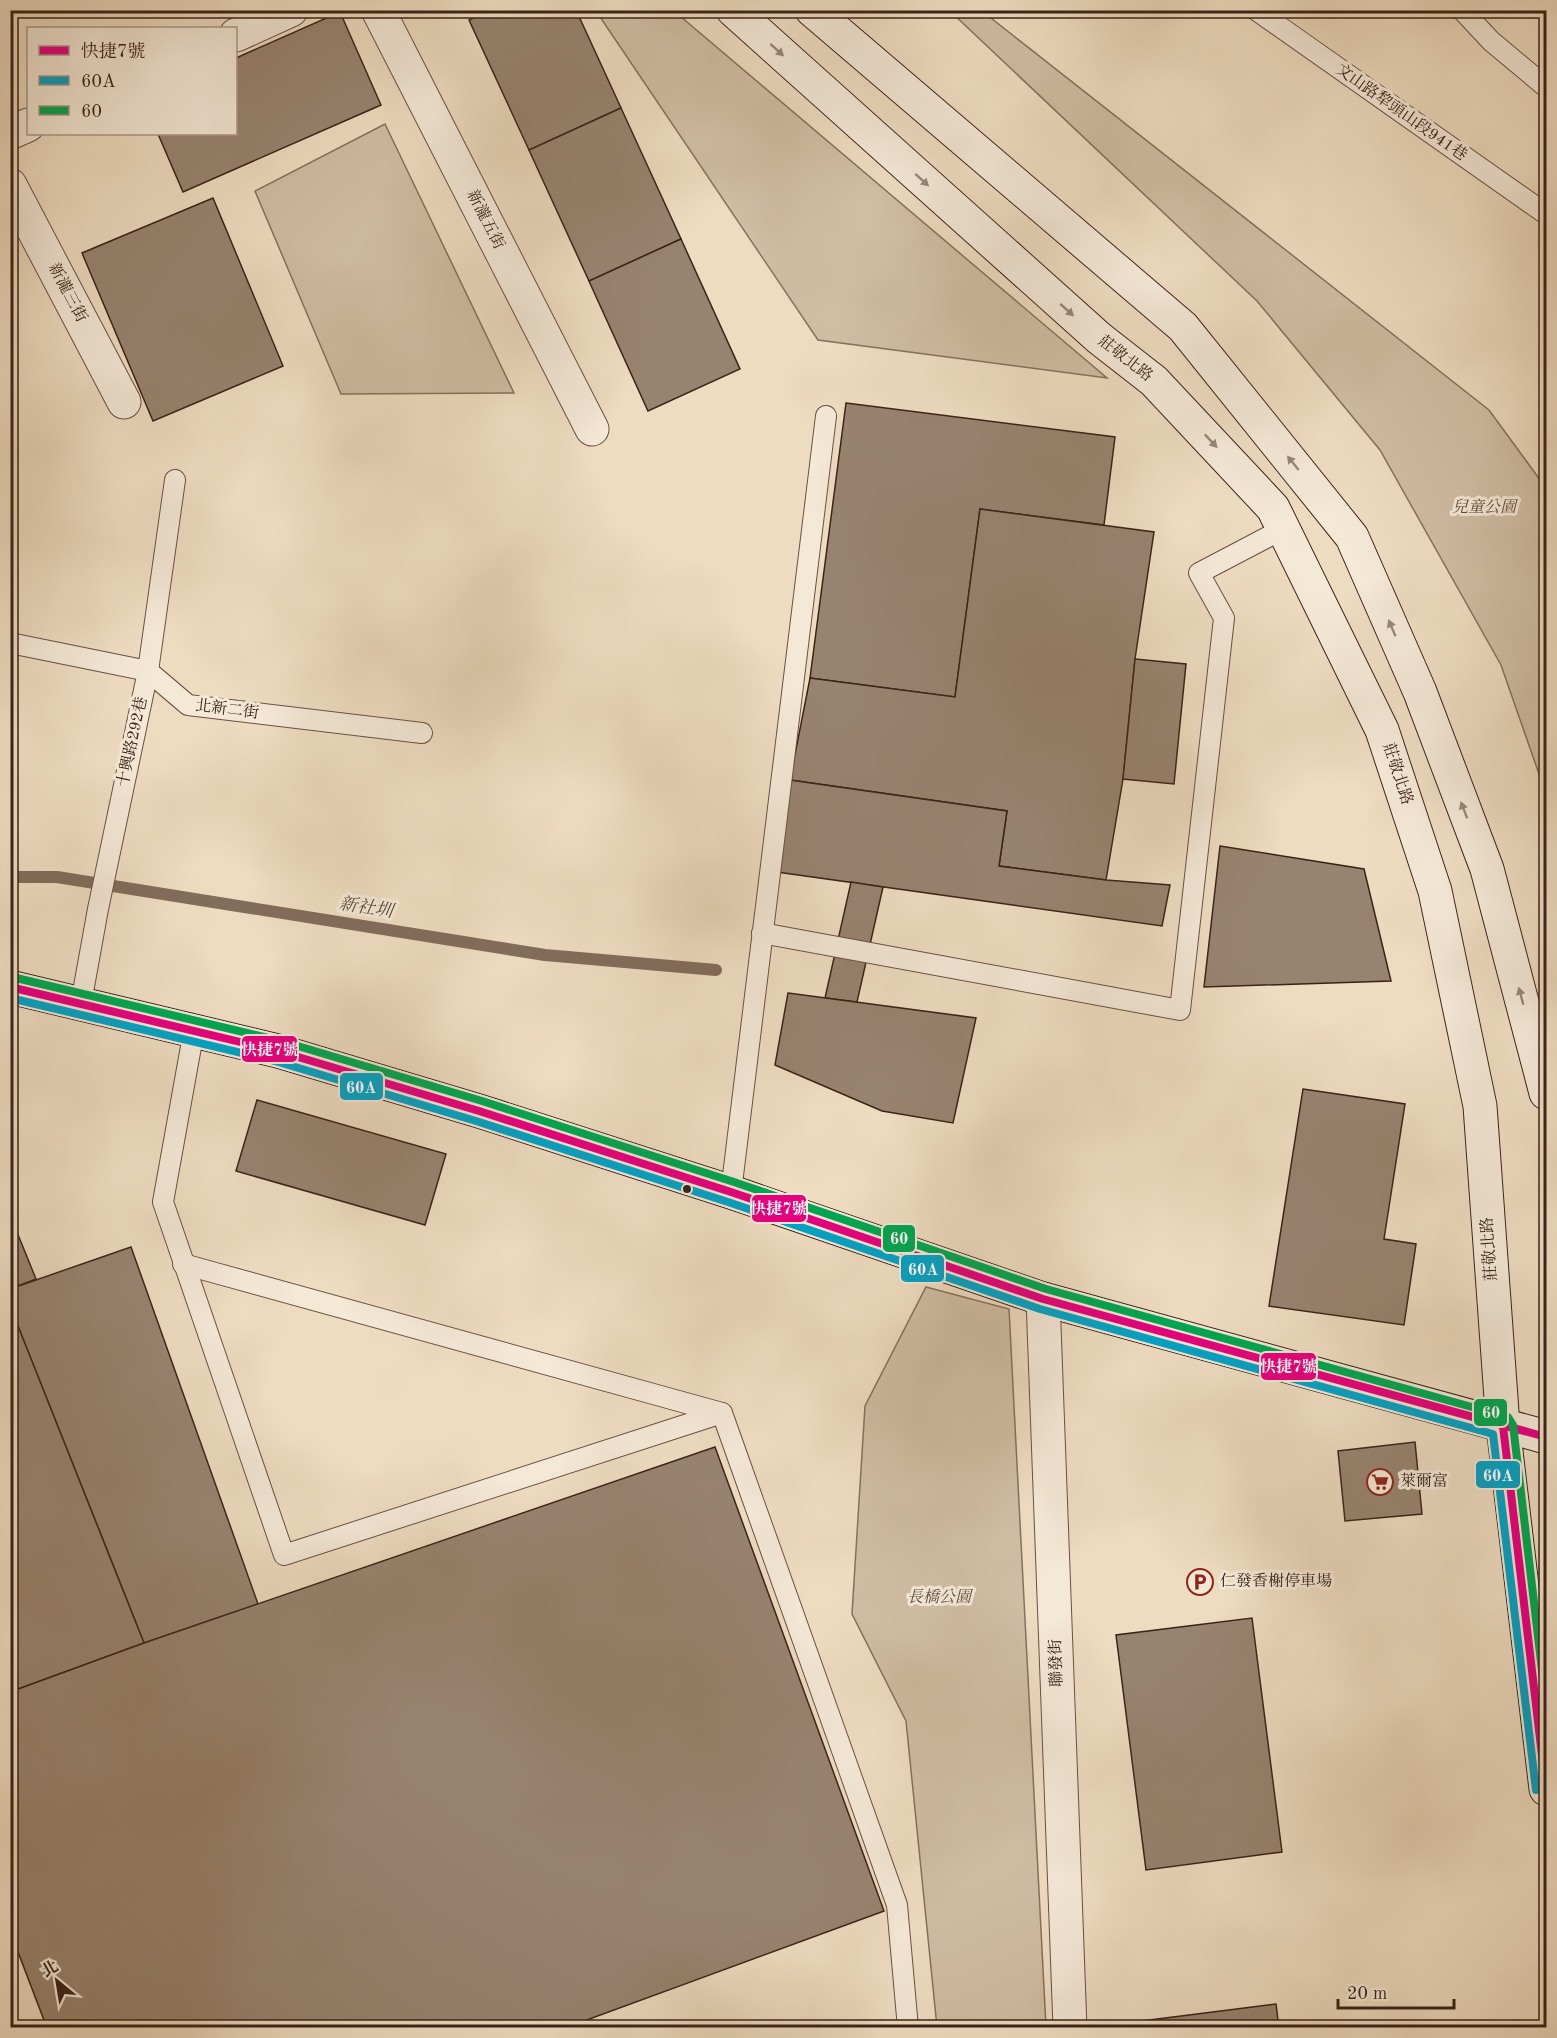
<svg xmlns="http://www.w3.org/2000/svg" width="1557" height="2038" font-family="'Old Standard TT','Noto Serif TC',serif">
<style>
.green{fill:#d0bda4;stroke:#86705e;stroke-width:1.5}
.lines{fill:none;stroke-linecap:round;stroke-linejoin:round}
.stream{stroke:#826c5b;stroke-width:12}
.building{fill:#988370;stroke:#3b2318;stroke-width:1.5}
.lane-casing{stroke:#685142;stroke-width:22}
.street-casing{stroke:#685142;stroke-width:35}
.secondary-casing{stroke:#3b2318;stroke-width:35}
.lane{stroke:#f4e8d7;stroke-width:20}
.street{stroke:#f4e8d7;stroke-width:33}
.secondary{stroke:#f4e8d7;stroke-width:33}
.bus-1-casing{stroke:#f4e8d7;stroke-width:12}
.bus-2-casing{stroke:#f4e8d7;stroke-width:12}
.bus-3-casing{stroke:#f4e8d7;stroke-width:12}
.bus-1{stroke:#e5007d;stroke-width:8}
.bus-2{stroke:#03a2c5;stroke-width:8}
.bus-3{stroke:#00a651;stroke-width:8}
.oneway{fill:#988678}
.bus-dot{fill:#3b2318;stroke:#f4e8d7;stroke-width:2}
.labels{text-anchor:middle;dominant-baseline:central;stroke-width:6;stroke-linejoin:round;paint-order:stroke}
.street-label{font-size:16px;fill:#3b2318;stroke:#f4e8d7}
.park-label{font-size:16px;font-style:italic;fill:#604a3b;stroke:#f4e8d7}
.poi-label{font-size:16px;fill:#3b2318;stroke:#f4e8d7;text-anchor:start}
.water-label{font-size:18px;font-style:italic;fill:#5e483a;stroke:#f4e8d7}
.line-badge{stroke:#f4e8d7;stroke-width:2}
.badge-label{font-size:16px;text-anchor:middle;font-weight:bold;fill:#fff}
</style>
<rect width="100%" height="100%" fill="#eedcc1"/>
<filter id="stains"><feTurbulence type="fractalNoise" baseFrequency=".00333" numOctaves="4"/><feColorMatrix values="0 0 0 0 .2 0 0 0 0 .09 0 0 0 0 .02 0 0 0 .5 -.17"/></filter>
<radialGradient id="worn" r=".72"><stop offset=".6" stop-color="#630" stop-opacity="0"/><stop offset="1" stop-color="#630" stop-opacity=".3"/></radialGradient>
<g class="green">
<polygon points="596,11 674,11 1107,378 818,340"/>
<polygon points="950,11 982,11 1489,410 1546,488 1546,794 1501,665 1380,450 1257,301"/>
<polygon points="385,124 514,393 341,394 255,191"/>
<polygon points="926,1287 1009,1309 1046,2027 937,2027 906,1721 852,1614 865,1406"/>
</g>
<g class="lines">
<polyline class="stream" points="10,877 57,877 545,955 716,970"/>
</g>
<g class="building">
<polygon points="10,10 30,10 10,20"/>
<polygon points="489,10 576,10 621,108 529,150 469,20"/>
<polygon points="340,12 381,105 183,192 158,134 236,134 236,58"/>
<polygon points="621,108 681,239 589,281 529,150"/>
<polygon points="213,198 283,366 153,421 82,253"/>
<polygon points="681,239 740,369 648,411 589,281"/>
<polygon points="846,403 1115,437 1104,525 980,509 955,697 810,678"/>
<polygon points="980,509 1154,532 1135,659 1123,779 1106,880 999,866 1007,811 790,780 810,678 955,697"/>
<polygon points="1135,659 1186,664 1174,784 1123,779"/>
<polygon points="790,780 1007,811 999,866 1106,880 1170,885 1162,926 777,872"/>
<polygon points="1220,846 1364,869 1391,981 1204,987"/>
<polygon points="851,882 883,887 857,1002 825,998"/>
<polygon points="788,993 976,1018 953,1123 882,1111 775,1065"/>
<polygon points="1303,1089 1405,1104 1384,1239 1416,1244 1404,1325 1269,1306"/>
<polygon points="257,1100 446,1154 425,1225 236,1171"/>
<polygon points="10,1215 36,1279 10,1289"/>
<polygon points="131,1247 258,1604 144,1643 10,1306 10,1289"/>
<polygon points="10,1306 144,1643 10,1692"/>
<polygon points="1415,1442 1422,1514 1345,1521 1338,1451"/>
<polygon points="715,1447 884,1911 565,2028 47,2028 10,1931 10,1692 144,1643"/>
<polygon points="1252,1618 1282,1852 1146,1870 1116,1635"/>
<polygon points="1276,2004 1279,2028 1143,2028 1142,2021"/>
</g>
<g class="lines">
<defs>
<g id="lane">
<polyline points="1256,10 1546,214"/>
<polyline points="1462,10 1491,41 1546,87"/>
<polyline points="10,643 148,671 188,705 422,733"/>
<polyline points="762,933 1180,1010 1224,618 1199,573 1283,529"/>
<polyline points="81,1003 98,909 148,671 175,480"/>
<polyline points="194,1030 163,1202 284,1555 722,1413 897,1905 908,2028"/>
<polyline points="731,1192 826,416"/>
<polyline points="183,1264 722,1413"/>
</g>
<g id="street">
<polyline points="378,10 592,429"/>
<polyline points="236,35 291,10"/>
<polyline points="10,133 28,125"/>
<polyline points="10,185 124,402"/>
<polyline points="1043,1299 1070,2028"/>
</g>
<g id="secondary">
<polyline points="733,10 1099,338 1154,381 1273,508 1382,730 1435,891 1480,1106 1503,1426 1546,1789"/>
<polyline points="812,10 1183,327 1352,537 1420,692 1487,869 1546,1093"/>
<polyline points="10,987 278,1051 479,1111 731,1192 1043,1299 1546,1437"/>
</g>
</defs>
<use href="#lane" class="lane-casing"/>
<use href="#street" class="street-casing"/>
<use href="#secondary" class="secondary-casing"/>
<use href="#lane" class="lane"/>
<use href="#street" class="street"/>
<use href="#secondary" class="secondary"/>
<defs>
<g id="bus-1">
<polyline points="10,987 278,1051 479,1111 731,1192 1043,1299 1546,1437"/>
<polyline points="1503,1426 1546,1789"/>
</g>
<polyline id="bus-2" points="10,998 275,1061 476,1121 728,1202 1040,1309 1493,1434 1536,1790"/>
<polyline id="bus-3" points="12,977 281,1041 482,1101 734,1182 1046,1289 1508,1417 1513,1425 1546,1704"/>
</defs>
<use href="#bus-1" class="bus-1-casing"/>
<use href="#bus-2" class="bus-2-casing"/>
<use href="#bus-3" class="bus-3-casing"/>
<use href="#bus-1" class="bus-1"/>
<use href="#bus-2" class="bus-2"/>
<use href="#bus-3" class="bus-3"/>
</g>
<defs><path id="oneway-solid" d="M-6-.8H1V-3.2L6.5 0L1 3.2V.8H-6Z" transform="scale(1.5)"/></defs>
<g class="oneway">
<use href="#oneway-solid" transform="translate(777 50) rotate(42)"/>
<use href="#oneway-solid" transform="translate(922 180) rotate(42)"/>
<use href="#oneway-solid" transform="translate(1067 310) rotate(42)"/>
<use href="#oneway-solid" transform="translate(1211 441) rotate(47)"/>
<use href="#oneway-solid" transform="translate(1293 463) rotate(-129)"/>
<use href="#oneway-solid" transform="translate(1392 628) rotate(-113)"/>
<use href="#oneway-solid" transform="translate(1464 810) rotate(-111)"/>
<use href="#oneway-solid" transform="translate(1521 996) rotate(-105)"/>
</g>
<defs>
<symbol id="supermarket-ring" viewBox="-11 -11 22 22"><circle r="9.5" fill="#f4e8d7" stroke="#8f2418" stroke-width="1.5"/><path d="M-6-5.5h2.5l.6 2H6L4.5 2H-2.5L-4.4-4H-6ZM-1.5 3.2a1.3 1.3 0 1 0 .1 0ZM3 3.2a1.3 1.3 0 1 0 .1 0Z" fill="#8f2418"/></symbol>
<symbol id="parking-ring" viewBox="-11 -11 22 22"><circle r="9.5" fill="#f4e8d7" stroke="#8f2418" stroke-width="1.5"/><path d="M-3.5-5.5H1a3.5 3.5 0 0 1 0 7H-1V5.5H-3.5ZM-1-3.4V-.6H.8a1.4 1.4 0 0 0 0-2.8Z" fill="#8f2418"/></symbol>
</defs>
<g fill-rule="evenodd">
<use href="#supermarket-ring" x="1365" y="1467" width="30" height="30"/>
<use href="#parking-ring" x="1185" y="1567" width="30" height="30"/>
</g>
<circle class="bus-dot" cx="687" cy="1189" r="5"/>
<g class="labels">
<g class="street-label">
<text transform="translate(1401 113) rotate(35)">文山路犂頭山段941巷</text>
<text transform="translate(485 220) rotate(63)">新瀧五街</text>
<text transform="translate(67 293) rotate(62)">新瀧三街</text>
<text transform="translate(1125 359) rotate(38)">莊敬北路</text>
<text transform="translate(227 710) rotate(7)">北新二街</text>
<text transform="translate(133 742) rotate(-78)">十興路292巷</text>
<text transform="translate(1397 774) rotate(72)">莊敬北路</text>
<text transform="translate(1490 1249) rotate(-94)">莊敬北路</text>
<text transform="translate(1057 1663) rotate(-92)">聯發街</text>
</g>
<g class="park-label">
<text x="1484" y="508">兒童公園</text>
<text x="939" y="1598">長橋公園</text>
</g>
<g class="poi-label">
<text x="1400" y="1482">萊爾富</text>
<text x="1220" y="1582">仁發香榭停車場</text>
</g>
<g class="water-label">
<text transform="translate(366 908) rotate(9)">新社圳</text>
</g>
</g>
<g class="line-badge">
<rect x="241" y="1035" width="57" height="28" rx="6" fill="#e5007d"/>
<rect x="339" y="1072" width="45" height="29" rx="6" fill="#03a2c5"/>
<rect x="751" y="1194" width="56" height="29" rx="6" fill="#e5007d"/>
<rect x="882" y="1224" width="34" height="29" rx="6" fill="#00a651"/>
<rect x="900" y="1254" width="45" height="29" rx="6" fill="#03a2c5"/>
<rect x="1260" y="1352" width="57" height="29" rx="6" fill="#e5007d"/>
<rect x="1473" y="1398" width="35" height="29" rx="6" fill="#00a651"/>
<rect x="1475" y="1460" width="46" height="29" rx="6" fill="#03a2c5"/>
</g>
<g class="badge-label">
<text x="270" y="1055">快捷7號</text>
<text x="361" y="1093">60A</text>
<text x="779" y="1214">快捷7號</text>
<text x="899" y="1244">60</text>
<text x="923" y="1275">60A</text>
<text x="1289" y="1372">快捷7號</text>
<text x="1491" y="1418">60</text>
<text x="1498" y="1481">60A</text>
</g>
<rect width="1557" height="2038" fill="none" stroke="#eedcc1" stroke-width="36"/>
<rect x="12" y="12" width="1533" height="2014" fill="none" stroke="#3b2318" stroke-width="3"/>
<rect x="18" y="18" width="1521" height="2002" fill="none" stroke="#3b2318" stroke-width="1.5"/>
<rect x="27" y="27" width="210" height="108" fill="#f4e8d7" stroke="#aa998b" stroke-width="1.5"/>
<rect x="39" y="46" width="30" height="9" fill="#e5007d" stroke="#aa998b" stroke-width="1.5"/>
<text x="81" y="57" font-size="18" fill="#3b2318">快捷7號</text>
<rect x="39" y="76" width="30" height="9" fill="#03a2c5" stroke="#aa998b" stroke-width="1.5"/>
<text x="81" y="87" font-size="18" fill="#3b2318">60A</text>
<rect x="39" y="106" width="30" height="9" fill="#00a651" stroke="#aa998b" stroke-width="1.5"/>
<text x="81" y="117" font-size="18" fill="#3b2318">60</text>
<g transform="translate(57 1981) rotate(330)" stroke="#f4e8d7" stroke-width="4.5" paint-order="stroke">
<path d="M0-4.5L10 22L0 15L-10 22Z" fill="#3b2318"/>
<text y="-9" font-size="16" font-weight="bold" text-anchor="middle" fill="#3b2318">北</text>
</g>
<path d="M1338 1999v9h116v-9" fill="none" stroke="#3b2318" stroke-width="3"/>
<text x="1347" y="1999" font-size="18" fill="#3b2318" stroke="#f4e8d7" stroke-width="4.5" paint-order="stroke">20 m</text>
<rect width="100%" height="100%" filter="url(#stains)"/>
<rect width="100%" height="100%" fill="url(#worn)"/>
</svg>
